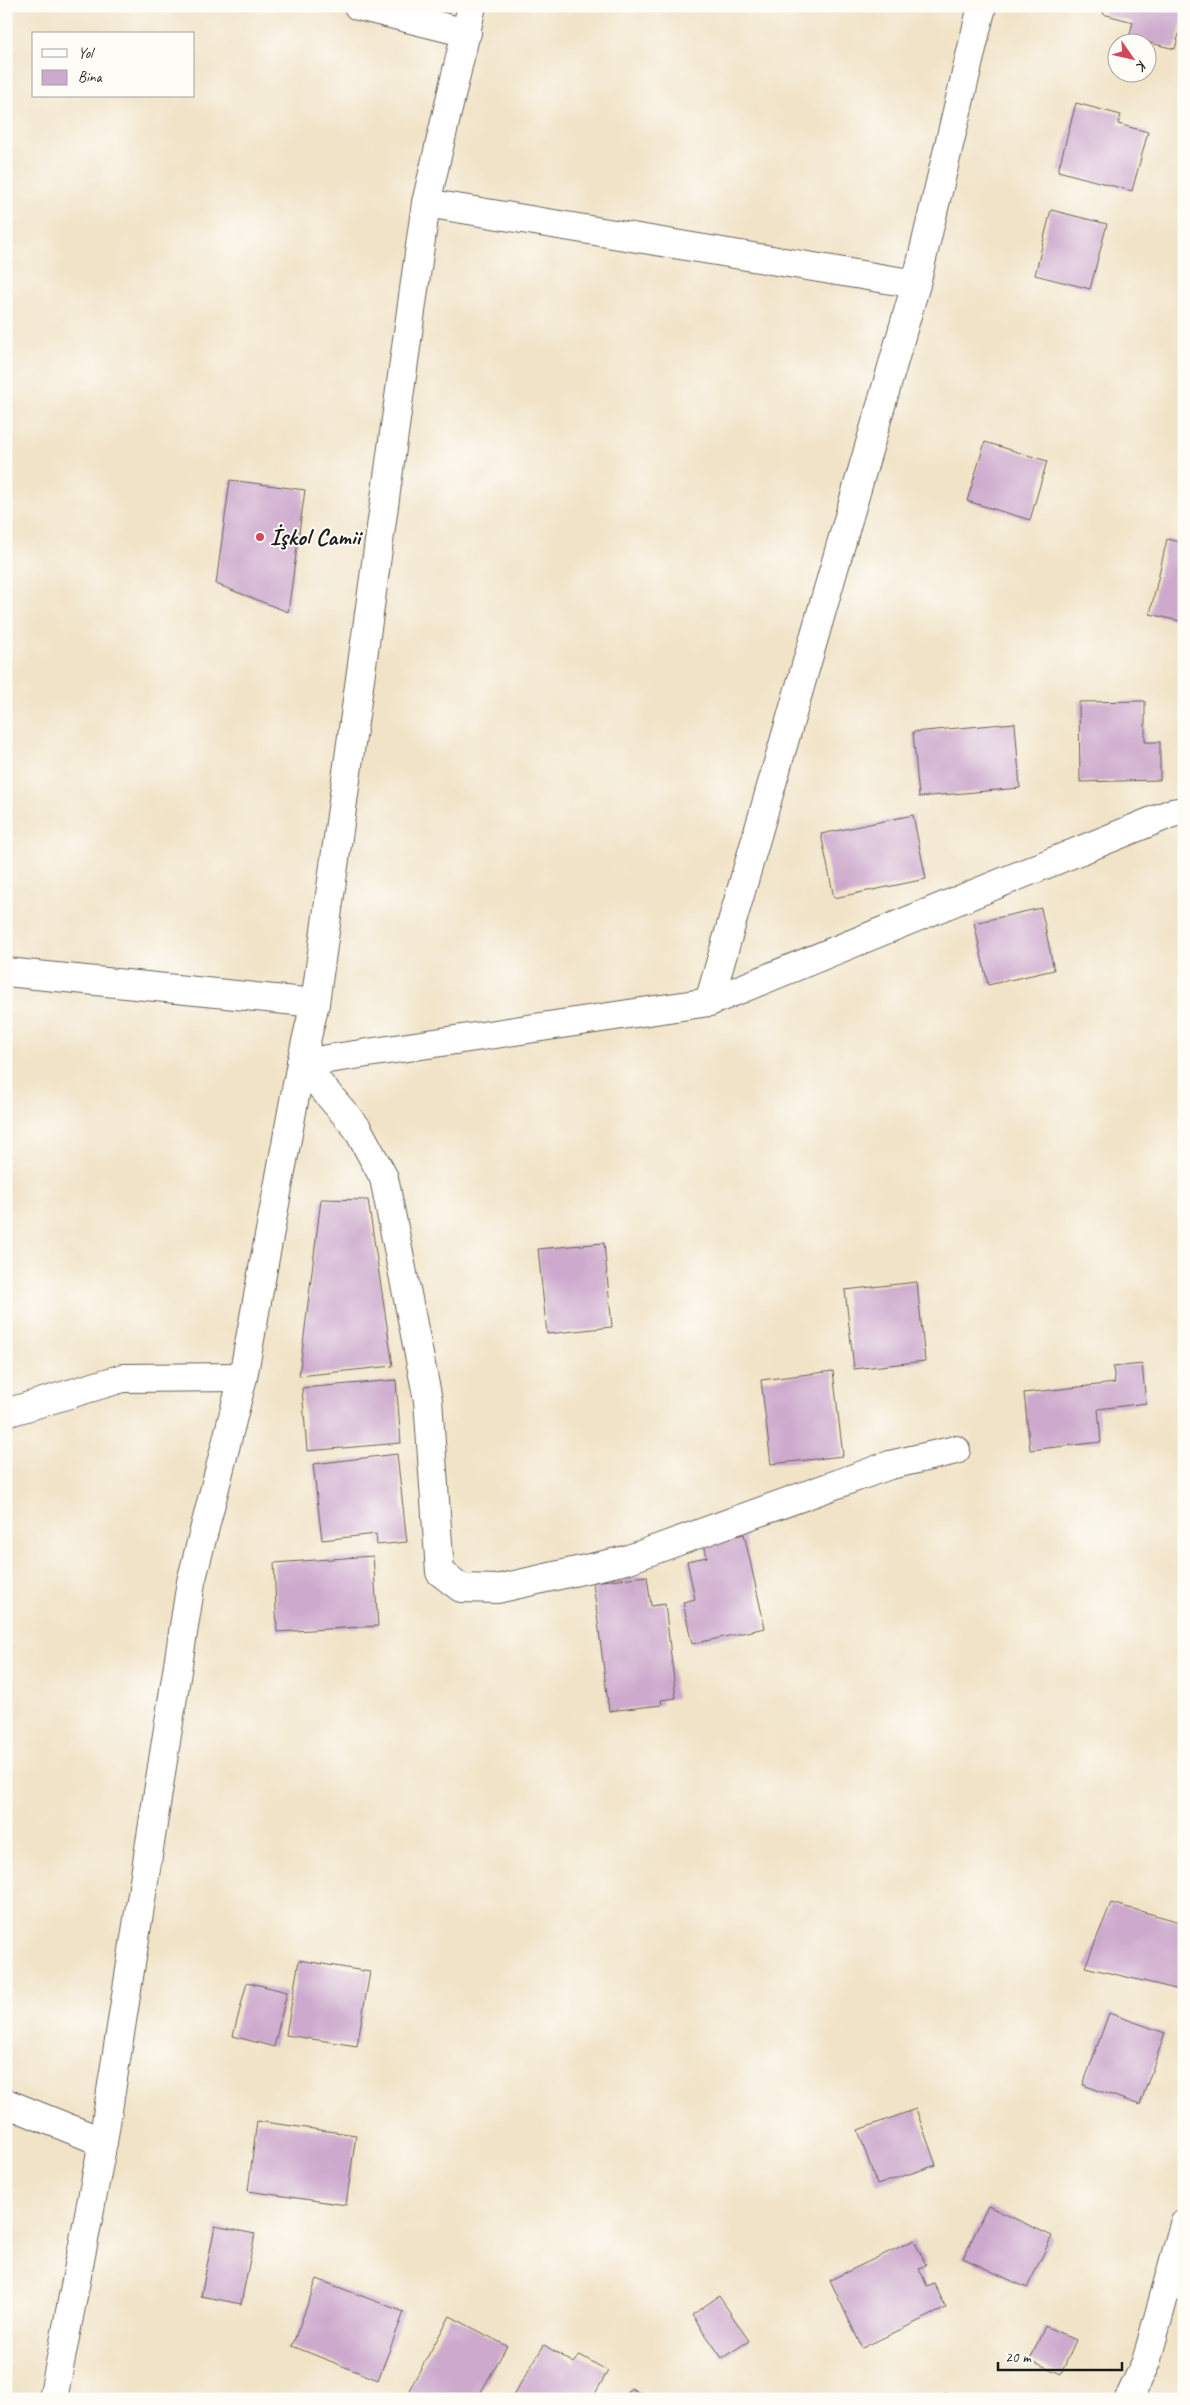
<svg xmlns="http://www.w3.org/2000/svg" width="1190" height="2405" font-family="Caveat,sans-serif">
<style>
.building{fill:#cdaacd}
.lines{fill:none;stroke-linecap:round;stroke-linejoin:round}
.minor-casing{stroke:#676258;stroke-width:30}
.minor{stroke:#fff;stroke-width:28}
.poi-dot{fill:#d1495b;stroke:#fdfcf7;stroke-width:2}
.labels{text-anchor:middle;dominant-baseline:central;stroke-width:4;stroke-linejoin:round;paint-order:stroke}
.poi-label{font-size:24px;font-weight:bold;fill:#1c1c1c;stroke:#fdfcf7;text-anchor:start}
</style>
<rect width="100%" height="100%" fill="#fdfcf7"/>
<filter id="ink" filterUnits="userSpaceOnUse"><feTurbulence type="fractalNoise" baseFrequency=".02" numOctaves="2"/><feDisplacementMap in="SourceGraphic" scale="10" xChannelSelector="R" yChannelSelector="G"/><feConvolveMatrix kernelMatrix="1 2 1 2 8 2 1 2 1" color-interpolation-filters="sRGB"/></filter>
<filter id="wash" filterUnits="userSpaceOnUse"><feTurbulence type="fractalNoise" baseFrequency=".0096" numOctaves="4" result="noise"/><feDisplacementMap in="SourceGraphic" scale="20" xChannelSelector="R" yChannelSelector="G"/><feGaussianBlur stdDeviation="1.12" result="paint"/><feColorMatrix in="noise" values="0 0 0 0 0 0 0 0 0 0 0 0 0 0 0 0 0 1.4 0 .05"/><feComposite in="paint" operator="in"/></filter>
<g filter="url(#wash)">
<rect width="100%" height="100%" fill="#f1e3c7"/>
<g id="blocks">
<g class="building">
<polygon points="1105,6 1184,6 1184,15 1175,49 1129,38 1133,22 1103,14"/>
<polygon points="1076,103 1121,115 1118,124 1148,132 1132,191 1058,171"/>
<polygon points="1051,210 1107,224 1090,289 1035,275"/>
<polygon points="985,442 1047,461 1030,520 967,501"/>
<polygon points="230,480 305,490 288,612 216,584"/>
<polygon points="1167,539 1184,543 1184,622 1150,614"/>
<polygon points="1145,701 1145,742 1160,742 1160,780 1080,782 1079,702"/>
<polygon points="1015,723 1020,788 919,797 913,732"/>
<polygon points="913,815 926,879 834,898 821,834"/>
<polygon points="1041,908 1054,970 988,985 974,923"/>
<polygon points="321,1199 368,1200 393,1366 299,1376"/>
<polygon points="604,1243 612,1327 547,1334 538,1249"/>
<polygon points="917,1282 925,1361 854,1369 845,1290"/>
<polygon points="1142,1364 1146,1403 1098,1409 1101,1442 1030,1450 1024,1393 1115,1383 1113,1367"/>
<polygon points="833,1371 843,1456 771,1464 761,1380"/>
<polygon points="396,1380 401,1443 307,1451 302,1388"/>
<polygon points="397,1454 407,1542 377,1545 376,1534 322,1540 313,1464"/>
<polygon points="744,1534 765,1628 692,1644 683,1602 695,1599 687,1561 707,1557 704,1543"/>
<polygon points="373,1556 378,1626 277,1632 274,1563"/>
<polygon points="647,1576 651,1606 665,1604 676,1698 661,1700 662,1705 609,1711 593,1582"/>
<polygon points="1111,1903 1184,1923 1184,1991 1085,1967"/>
<polygon points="299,1960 370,1972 357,2046 286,2035"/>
<polygon points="247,1982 287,1992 274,2047 233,2036"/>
<polygon points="1109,2013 1165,2033 1140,2105 1083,2085"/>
<polygon points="916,2109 936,2165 877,2185 858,2130"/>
<polygon points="257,2121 356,2135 346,2205 248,2191"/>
<polygon points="988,2206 1052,2236 1027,2288 963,2258"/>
<polygon points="215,2226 255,2234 241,2304 201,2296"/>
<polygon points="914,2240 926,2265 919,2268 927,2286 934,2283 946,2308 862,2348 830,2280"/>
<polygon points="317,2279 404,2312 378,2380 292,2346"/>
<polygon points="719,2296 749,2341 722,2358 692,2315"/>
<polygon points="450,2316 507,2346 477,2399 425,2399 409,2390"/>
<polygon points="1045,2326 1076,2340 1061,2374 1030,2360"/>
<polygon points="544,2345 574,2363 580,2355 608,2371 592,2399 511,2399"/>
<polygon points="631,2388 650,2399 625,2399"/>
<polygon points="945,2393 960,2399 943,2399"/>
</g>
</g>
</g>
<g filter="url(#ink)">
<use href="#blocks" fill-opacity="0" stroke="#676258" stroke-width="1"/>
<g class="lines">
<defs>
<g id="minor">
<polyline points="358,6 467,33"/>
<polyline points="426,203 916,284"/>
<polyline points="6,972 315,1003"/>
<polyline points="709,1002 916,284 982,6"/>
<polyline points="301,1063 357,1128 384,1178 428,1400 440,1572 461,1588 497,1589 626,1560 890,1465 956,1450"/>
<polyline points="301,1063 709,1002 1172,813 1184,811"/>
<polyline points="6,1413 123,1378 243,1377"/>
<polyline points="6,2103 103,2142"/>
<polyline points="53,2399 103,2142 191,1582 243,1377 301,1063 315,1003 426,203 472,6"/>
<polyline points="1129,2399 1146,2362 1184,2224"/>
</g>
</defs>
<use href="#minor" class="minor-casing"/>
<use href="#minor" class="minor"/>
</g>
</g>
<circle class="poi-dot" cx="260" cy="537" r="5"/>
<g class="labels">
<g class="poi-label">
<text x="270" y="537">İşkol Camii</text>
</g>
</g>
<rect width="1190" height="2405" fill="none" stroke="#fdfcf7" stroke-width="25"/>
<rect x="32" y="32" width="162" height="65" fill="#fdfcf7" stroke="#a3a29f"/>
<rect x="42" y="49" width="25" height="8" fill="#ffffff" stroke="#a3a29f"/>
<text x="78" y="58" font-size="15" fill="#1c1c1c">Yol</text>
<rect x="42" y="70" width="25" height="15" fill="#cdaacd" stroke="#a3a29f"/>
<text x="78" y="82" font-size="15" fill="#1c1c1c">Bina</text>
<g transform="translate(1132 58) rotate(124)"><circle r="24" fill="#fdfcf7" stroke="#a3a29f"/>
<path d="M0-4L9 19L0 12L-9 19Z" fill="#d1495b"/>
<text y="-8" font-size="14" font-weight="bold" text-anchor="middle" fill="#1c1c1c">K</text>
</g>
<path d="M998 2362v8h124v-8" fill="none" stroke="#1c1c1c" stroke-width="2.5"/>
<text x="1005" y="2362" font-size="15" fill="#1c1c1c" stroke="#fdfcf7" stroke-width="4" paint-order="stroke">20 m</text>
</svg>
